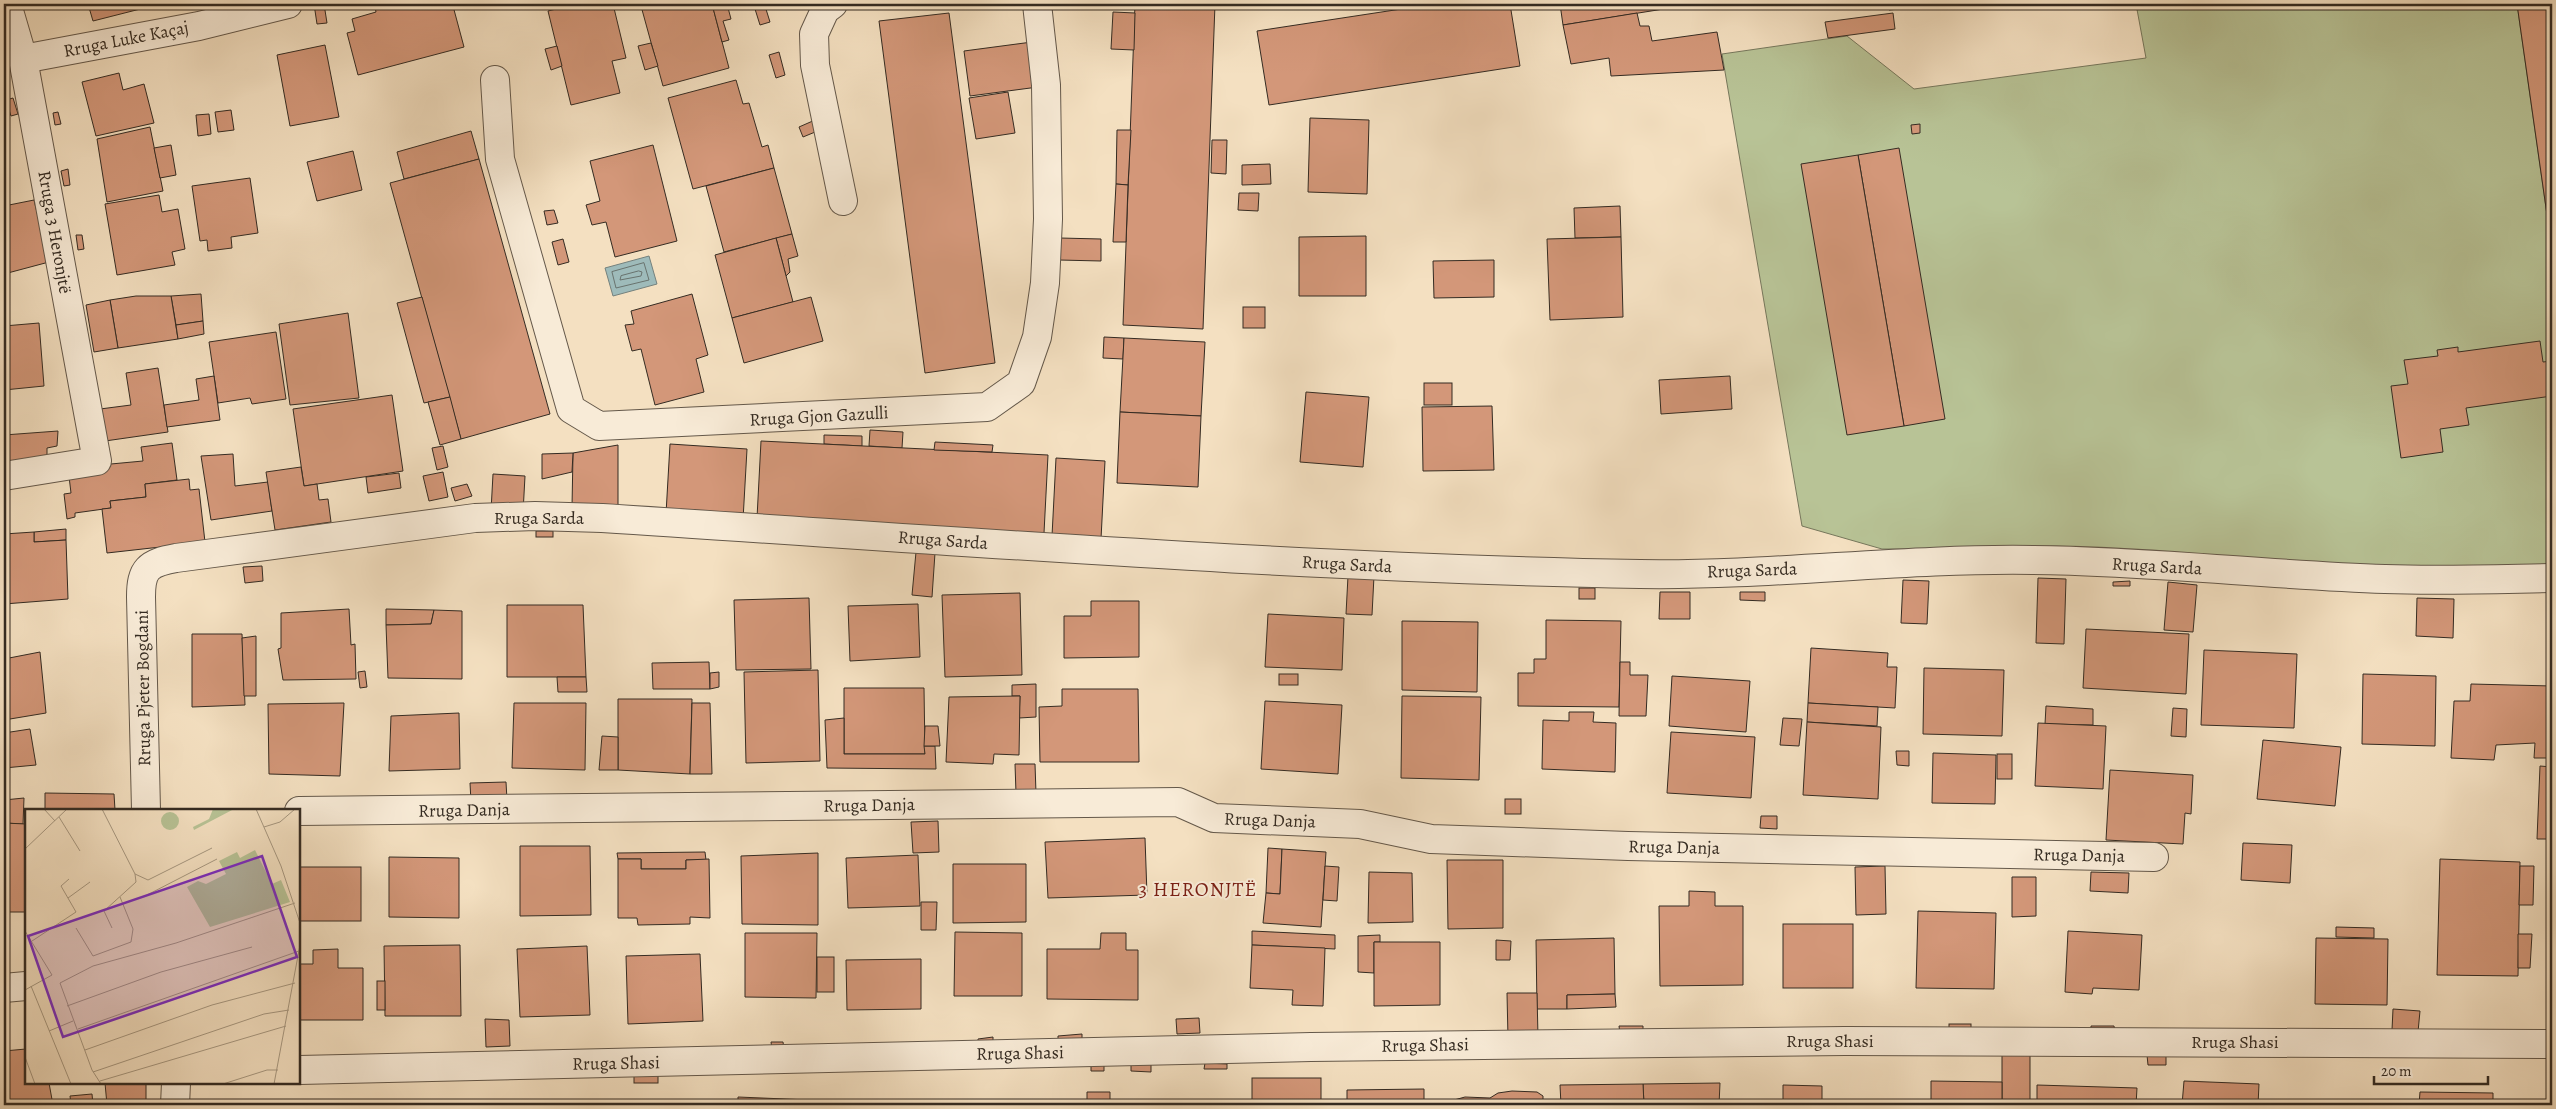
<svg xmlns="http://www.w3.org/2000/svg" width="2556" height="1109" font-family="Alegreya,serif">
<style>
.green{fill:#b8c396;stroke:#76775c}
.water{fill:#9ebbba;stroke:#74817d}
.lines{fill:none;stroke-linecap:round;stroke-linejoin:round}
.shore{stroke:#69736e;stroke-width:1}
.building{fill:#d39779;stroke:#342b22}
.street-casing{stroke:#64584a;stroke-width:30}
.street{stroke:#f8ebd7;stroke-width:28}
.labels{text-anchor:middle;dominant-baseline:central;stroke-width:4;stroke-linejoin:round;paint-order:stroke}
.street-label{font-size:18px;fill:#342b22;stroke:#f8ebd7}
.quarter-label{font-size:20px;letter-spacing:1px;fill:#7a1f14;stroke:#f8ebd7}
.inset-road{fill:none;stroke:#a79881;stroke-width:1}
.view{fill:#7b2cbf;fill-opacity:0.15;stroke:#7b2cbf;stroke-width:2.5}
.inset-edge{fill:none;stroke:#342b22;stroke-width:2.5}
</style>
<rect width="100%" height="100%" fill="#f4e0c1"/>
<filter id="stains"><feTurbulence type="fractalNoise" baseFrequency=".004" numOctaves="4"/><feColorMatrix values="0 0 0 0 .2 0 0 0 0 .09 0 0 0 0 .02 0 0 0 .5 -.17"/></filter>
<radialGradient id="worn" r=".72"><stop offset=".6" stop-color="#630" stop-opacity="0"/><stop offset="1" stop-color="#630" stop-opacity=".3"/></radialGradient>
<polygon class="green" points="2136,4 2517,4 2552,250 2552,569 2383,566 2015,549 1882,549 1802,526 1722,54 1847,36 1914,89 2146,58"/>
<polygon class="water" points="649,256 657,284 613,296 605,268"/>
<g class="lines">
<g class="shore">
<polygon points="644,263 649,280 616,288 612,272"/>
<polygon points="639,271 642,272 641,276 620,280 621,276"/>
</g>
</g>
<g class="building">
<polygon points="88,4 151,4 152,6 93,21"/>
<polygon points="314,4 324,4 327,23 317,24"/>
<polygon points="389,4 443,4 445,8 453,6 464,47 358,75 347,33 355,31 352,19 376,12 375,7"/>
<polygon points="577,4 613,4 626,58 612,61 620,93 571,105 548,11"/>
<polygon points="649,4 712,4 729,68 663,86 641,6"/>
<polygon points="712,4 727,4 731,19 723,21 729,40 722,42"/>
<polygon points="1135,4 1215,4 1203,329 1123,325"/>
<polygon points="1434,4 1510,4 1520,66 1269,105 1257,31"/>
<polygon points="1560,4 1695,4 1563,25"/>
<polygon points="1888,4 1909,4 1909,8 1889,10"/>
<polygon points="2517,4 2552,4 2552,250"/>
<polygon points="765,6 770,22 760,25 755,9"/>
<polygon points="1113,12 1135,13 1134,50 1111,49"/>
<polygon points="949,13 995,363 925,373 879,21"/>
<polygon points="1637,13 1640,26 1649,26 1652,41 1717,32 1724,70 1611,76 1609,58 1571,64 1563,25"/>
<polygon points="1893,13 1895,29 1828,38 1825,22"/>
<polygon points="1032,42 1038,87 970,96 964,51"/>
<polygon points="651,43 658,66 645,70 638,46"/>
<polygon points="325,45 339,117 290,126 277,55"/>
<polygon points="557,46 562,66 551,70 545,49"/>
<polygon points="779,52 785,75 776,78 769,55"/>
<polygon points="119,73 123,90 144,84 154,123 96,136 82,82"/>
<polygon points="736,80 743,104 749,103 762,147 768,145 774,168 693,189 668,98"/>
<polygon points="1008,92 1015,133 976,139 969,98"/>
<polygon points="13,98 18,114 11,116 6,100"/>
<polygon points="231,110 234,130 218,132 215,112"/>
<polygon points="58,112 61,124 55,125 53,113"/>
<polygon points="209,114 211,134 198,136 196,115"/>
<polygon points="1310,118 1369,120 1367,194 1308,192"/>
<polygon points="815,120 820,130 803,137 799,127"/>
<polygon points="1920,124 1920,133 1912,134 1911,125"/>
<polygon points="150,127 163,191 107,202 97,139"/>
<polygon points="1117,130 1131,130 1128,185 1116,184"/>
<polygon points="471,131 479,159 404,179 397,152"/>
<polygon points="1212,140 1227,140 1226,174 1211,173"/>
<polygon points="171,145 176,175 160,178 154,148"/>
<polygon points="653,145 677,241 615,257 606,222 592,225 586,205 600,201 590,161"/>
<polygon points="1899,148 1945,419 1904,426 1858,155"/>
<polygon points="353,151 362,190 317,201 307,162"/>
<polygon points="1858,155 1904,426 1847,435 1801,164"/>
<polygon points="479,159 550,414 461,439 390,183"/>
<polygon points="1270,164 1271,184 1242,185 1242,165"/>
<polygon points="774,168 792,234 724,252 706,186"/>
<polygon points="68,169 70,185 64,186 61,171"/>
<polygon points="250,178 258,233 231,237 232,248 208,251 207,240 200,241 192,186"/>
<polygon points="1116,184 1128,185 1126,242 1113,242"/>
<polygon points="1239,193 1259,193 1258,211 1238,210"/>
<polygon points="159,195 162,212 178,209 185,249 172,252 175,265 117,275 105,204"/>
<polygon points="34,200 49,262 4,274 4,206"/>
<polygon points="1620,206 1621,237 1575,238 1574,208"/>
<polygon points="554,210 558,223 547,225 544,211"/>
<polygon points="792,234 798,256 788,259 790,272 786,276 776,238"/>
<polygon points="76,235 82,235 84,249 78,250"/>
<polygon points="1366,236 1366,296 1299,296 1299,237"/>
<polygon points="1621,237 1623,317 1550,320 1547,239"/>
<polygon points="776,238 793,302 732,318 715,255"/>
<polygon points="1060,238 1101,239 1101,261 1059,260"/>
<polygon points="563,239 569,262 558,265 552,242"/>
<polygon points="1494,260 1494,297 1434,298 1433,261"/>
<polygon points="201,294 203,321 176,325 171,296"/>
<polygon points="692,294 708,355 696,359 704,392 655,405 641,349 632,351 625,325 634,324 631,311"/>
<polygon points="136,296 171,296 178,339 118,348 110,300"/>
<polygon points="422,297 450,397 424,403 397,303"/>
<polygon points="811,297 823,341 744,363 732,318"/>
<polygon points="110,300 118,348 94,352 86,305"/>
<rect x="1243" y="307" width="22" height="21"/>
<polygon points="348,313 359,398 290,405 279,324"/>
<polygon points="203,321 204,334 178,339 176,325"/>
<polygon points="39,323 44,386 4,390 4,326"/>
<polygon points="276,332 286,399 252,404 250,398 218,403 209,342"/>
<polygon points="1104,337 1124,338 1123,359 1103,358"/>
<polygon points="1124,338 1205,342 1201,416 1120,412"/>
<polygon points="2540,341 2543,362 2552,361 2552,396 2466,408 2469,425 2440,429 2443,452 2401,458 2391,386 2408,384 2404,360 2438,356 2437,350 2458,347 2458,352"/>
<polygon points="158,368 168,432 105,441 100,409 131,405 126,373"/>
<polygon points="214,376 220,420 167,427 164,405 199,400 196,379"/>
<polygon points="1730,376 1732,409 1661,414 1659,380"/>
<rect x="1424" y="383" width="28" height="22"/>
<polygon points="1306,392 1369,397 1363,467 1300,462"/>
<polygon points="392,395 403,471 304,486 293,409"/>
<polygon points="450,397 461,439 440,445 428,402"/>
<polygon points="1492,406 1494,470 1423,471 1422,407"/>
<polygon points="1120,412 1201,416 1198,487 1117,483"/>
<polygon points="870,430 903,432 902,448 869,446"/>
<polygon points="58,431 57,446 47,448 47,457 4,464 4,435"/>
<polygon points="824,435 862,436 862,446 824,444"/>
<polygon points="761,441 1048,455 1044,533 757,518"/>
<polygon points="935,442 993,445 992,452 934,450"/>
<polygon points="172,443 177,480 145,484 146,497 110,501 111,508 75,513 75,517 67,519 64,494 71,493 68,468 143,461 141,447"/>
<polygon points="670,444 747,449 743,520 666,514"/>
<polygon points="618,445 618,507 572,507 573,453"/>
<polygon points="443,446 448,467 437,470 432,448"/>
<polygon points="573,453 572,472 542,479 542,454"/>
<polygon points="233,454 235,486 268,482 272,511 211,520 201,456"/>
<polygon points="1056,458 1105,461 1101,539 1052,536"/>
<polygon points="301,467 304,486 317,484 319,500 328,499 331,522 275,530 266,472"/>
<polygon points="443,472 448,497 429,501 423,476"/>
<polygon points="399,473 401,488 368,493 366,477"/>
<polygon points="493,474 525,476 523,513 491,511"/>
<polygon points="189,479 190,490 199,489 205,542 107,553 102,509 111,508 110,501 146,497 145,484"/>
<polygon points="467,484 472,496 455,501 451,488"/>
<polygon points="66,529 66,540 34,542 34,532"/>
<rect x="536" y="531" width="17" height="6"/>
<polygon points="34,532 34,542 66,540 68,599 4,604 4,534"/>
<polygon points="916,552 935,553 932,597 912,595"/>
<polygon points="262,566 263,581 245,583 243,567"/>
<polygon points="1348,576 1374,576 1372,615 1346,614"/>
<polygon points="2038,578 2066,579 2064,644 2036,643"/>
<polygon points="1903,580 1929,581 1927,624 1901,623"/>
<polygon points="2130,581 2130,586 2113,586 2113,582"/>
<polygon points="2168,582 2197,585 2193,632 2164,630"/>
<rect x="1579" y="588" width="16" height="11"/>
<polygon points="1660,592 1690,592 1690,619 1659,619"/>
<polygon points="1740,592 1765,592 1765,601 1740,600"/>
<polygon points="1020,593 1022,675 945,677 942,595"/>
<polygon points="809,598 811,669 736,670 734,600"/>
<polygon points="2417,598 2454,599 2453,638 2416,636"/>
<polygon points="1091,601 1139,601 1139,657 1064,658 1064,616 1091,616"/>
<polygon points="918,604 920,657 850,661 848,606"/>
<polygon points="507,605 583,605 586,677 507,677"/>
<polygon points="349,609 351,645 355,644 356,679 283,680 278,649 281,648 281,613"/>
<polygon points="386,609 434,610 431,624 386,625"/>
<polygon points="434,610 462,611 462,679 388,678 386,625 431,624"/>
<polygon points="1268,614 1344,618 1342,670 1265,667"/>
<polygon points="1546,620 1621,621 1619,707 1518,706 1518,673 1534,673 1534,659 1546,659"/>
<polygon points="1402,621 1478,622 1477,692 1402,690"/>
<polygon points="2086,629 2189,634 2186,694 2083,688"/>
<polygon points="192,634 242,634 245,705 192,707"/>
<polygon points="256,636 256,696 244,696 242,638"/>
<polygon points="1811,648 1888,653 1887,667 1897,667 1895,708 1808,703"/>
<polygon points="2204,650 2297,654 2294,728 2201,725"/>
<polygon points="40,652 46,713 4,720 4,659"/>
<polygon points="709,662 710,689 653,689 652,663"/>
<polygon points="1620,662 1630,662 1630,675 1648,675 1646,716 1619,716"/>
<polygon points="1924,668 2004,670 2002,736 1923,734"/>
<polygon points="818,670 820,761 746,763 744,672"/>
<polygon points="365,671 367,687 360,688 358,672"/>
<polygon points="719,672 719,687 710,689 710,673"/>
<rect x="1279" y="674" width="19" height="11"/>
<polygon points="2363,674 2436,676 2435,746 2362,744"/>
<polygon points="1672,676 1750,681 1746,732 1669,726"/>
<polygon points="557,677 586,677 587,692 558,692"/>
<polygon points="1036,684 1036,717 1019,718 1020,696 1012,696 1012,685"/>
<polygon points="2471,684 2552,686 2552,758 2534,758 2535,743 2496,745 2494,760 2451,758 2454,701 2470,701"/>
<polygon points="844,688 924,688 925,754 844,754"/>
<polygon points="1062,689 1138,689 1139,762 1040,762 1039,707 1062,706"/>
<polygon points="1020,696 1019,755 994,754 993,764 946,762 949,697"/>
<polygon points="1402,696 1481,697 1479,780 1401,778"/>
<polygon points="618,699 692,699 690,774 618,770"/>
<polygon points="1265,701 1342,705 1338,774 1261,769"/>
<polygon points="344,703 340,776 269,774 268,704"/>
<polygon points="514,703 586,703 585,770 512,768"/>
<polygon points="692,703 710,703 712,774 690,774"/>
<polygon points="1808,703 1878,707 1877,726 1807,722"/>
<polygon points="2046,706 2093,709 2093,725 2045,724"/>
<polygon points="2173,708 2187,709 2186,737 2171,736"/>
<polygon points="1569,712 1594,712 1593,722 1616,723 1615,772 1542,769 1543,720 1569,721"/>
<polygon points="459,713 460,769 389,771 391,716"/>
<polygon points="844,718 844,754 925,754 924,746 935,746 936,769 827,768 825,720"/>
<polygon points="1783,718 1802,719 1799,746 1780,745"/>
<polygon points="1807,722 1881,727 1878,799 1803,795"/>
<polygon points="2038,723 2106,726 2103,789 2035,786"/>
<polygon points="925,726 938,726 940,746 924,746"/>
<polygon points="30,729 36,765 4,768 4,733"/>
<polygon points="1671,732 1755,737 1751,798 1667,793"/>
<polygon points="602,736 618,737 618,770 599,770"/>
<polygon points="2263,740 2341,747 2335,806 2257,799"/>
<polygon points="1896,751 1909,751 1909,766 1897,765"/>
<polygon points="1933,753 1996,755 1995,804 1932,803"/>
<rect x="1997" y="754" width="15" height="25"/>
<polygon points="1015,764 1035,764 1036,793 1016,793"/>
<polygon points="2540,766 2552,767 2552,839 2537,839"/>
<polygon points="2110,770 2193,775 2191,814 2185,813 2183,844 2106,840"/>
<polygon points="506,782 507,800 471,802 470,783"/>
<polygon points="45,793 114,794 115,810 45,810"/>
<polygon points="24,798 23,824 4,823 4,800"/>
<rect x="1505" y="799" width="16" height="15"/>
<polygon points="1761,816 1777,816 1777,829 1760,828"/>
<polygon points="938,821 939,852 913,853 911,822"/>
<polygon points="4,823 26,824 26,912 5,912"/>
<polygon points="1145,838 1147,895 1048,898 1045,842"/>
<polygon points="2243,843 2292,845 2290,883 2241,880"/>
<polygon points="520,846 590,846 591,915 520,916"/>
<polygon points="1268,848 1282,849 1280,894 1266,893"/>
<polygon points="1282,849 1326,852 1321,927 1263,923 1266,893 1280,894"/>
<polygon points="705,852 706,860 686,860 686,869 641,869 641,859 618,859 617,853"/>
<polygon points="818,853 818,925 742,924 741,856"/>
<polygon points="918,855 920,906 848,908 846,858"/>
<polygon points="389,857 459,858 459,918 389,917"/>
<polygon points="618,859 641,859 641,869 686,869 686,860 709,859 710,918 690,917 690,924 638,925 637,918 618,918"/>
<polygon points="2440,859 2520,862 2518,976 2437,975"/>
<polygon points="1447,860 1503,860 1503,928 1448,929"/>
<polygon points="953,864 1026,864 1026,922 953,923"/>
<polygon points="1325,866 1339,867 1337,901 1323,900"/>
<polygon points="1885,866 1886,914 1856,915 1855,867"/>
<polygon points="2520,866 2534,866 2533,905 2519,905"/>
<rect x="299" y="867" width="62" height="54"/>
<polygon points="1369,872 1412,873 1413,922 1368,923"/>
<polygon points="2091,872 2129,873 2128,893 2090,891"/>
<polygon points="4,875 5,912 6,939 4,939"/>
<polygon points="2012,877 2036,877 2036,916 2012,917"/>
<polygon points="1689,891 1715,892 1715,906 1743,906 1743,985 1660,986 1659,906 1689,906"/>
<polygon points="921,902 937,902 936,930 921,930"/>
<polygon points="1918,911 1996,913 1994,989 1916,988"/>
<rect x="1783" y="924" width="70" height="64"/>
<polygon points="2336,927 2374,928 2374,938 2336,937"/>
<polygon points="1252,931 1335,935 1335,949 1252,945"/>
<polygon points="2068,931 2142,935 2139,990 2093,988 2092,994 2065,992"/>
<polygon points="955,932 1022,933 1022,996 954,996"/>
<polygon points="745,933 817,933 816,998 745,997"/>
<polygon points="1101,933 1126,933 1126,950 1138,950 1138,1000 1047,999 1047,949 1100,949"/>
<polygon points="2518,934 2532,934 2530,968 2518,968"/>
<polygon points="1380,935 1380,942 1374,942 1374,973 1358,972 1358,936"/>
<polygon points="1614,938 1615,994 1567,995 1567,1009 1537,1009 1536,940"/>
<polygon points="2316,938 2388,939 2387,1005 2315,1004"/>
<polygon points="1496,940 1511,941 1510,960 1496,960"/>
<polygon points="1374,942 1440,942 1440,1005 1374,1006"/>
<polygon points="460,945 461,1016 385,1016 384,946"/>
<polygon points="1252,945 1325,948 1323,1006 1292,1005 1293,990 1250,988"/>
<polygon points="587,946 590,1015 520,1017 517,949"/>
<polygon points="338,949 338,968 363,968 363,1020 299,1020 299,964 313,964 313,950"/>
<polygon points="700,954 703,1021 628,1024 626,956"/>
<rect x="817" y="957" width="17" height="35"/>
<polygon points="921,959 921,1009 847,1010 846,960"/>
<rect x="377" y="981" width="8" height="29"/>
<polygon points="1507,993 1537,993 1538,1037 1508,1038"/>
<polygon points="1615,994 1616,1007 1567,1009 1567,995"/>
<polygon points="2393,1009 2420,1011 2418,1032 2392,1030"/>
<polygon points="1199,1018 1200,1033 1177,1034 1176,1019"/>
<polygon points="485,1019 509,1020 510,1046 486,1047"/>
<rect x="1949" y="1024" width="22" height="7"/>
<polygon points="1619,1026 1643,1026 1643,1033 1620,1034"/>
<polygon points="2091,1026 2114,1026 2115,1032 2091,1032"/>
<polygon points="1082,1034 1082,1040 1058,1042 1058,1036"/>
<polygon points="993,1037 993,1043 978,1045 978,1039"/>
<polygon points="771,1042 783,1042 784,1049 772,1049"/>
<polygon points="26,1049 26,1083 49,1083 53,1105 4,1105 4,1051"/>
<rect x="2002" y="1054" width="28" height="51"/>
<polygon points="2166,1054 2166,1065 2148,1065 2147,1055"/>
<polygon points="1205,1063 1227,1064 1227,1069 1204,1069"/>
<polygon points="1091,1064 1104,1065 1104,1071 1091,1071"/>
<polygon points="1131,1064 1151,1064 1151,1072 1131,1071"/>
<rect x="634" y="1075" width="24" height="8"/>
<rect x="1252" y="1078" width="69" height="27"/>
<polygon points="1931,1081 2002,1082 2002,1105 1931,1105"/>
<polygon points="2184,1081 2259,1084 2258,1105 2182,1105"/>
<polygon points="105,1083 146,1083 146,1105 107,1105"/>
<polygon points="1720,1083 1719,1105 1644,1105 1643,1084"/>
<polygon points="1643,1084 1644,1105 1561,1105 1560,1085"/>
<polygon points="1783,1085 1822,1086 1822,1105 1783,1105"/>
<polygon points="2037,1085 2137,1088 2136,1105 2037,1105"/>
<polygon points="1424,1089 1424,1105 1347,1105 1347,1090"/>
<polygon points="1512,1091 1537,1092 1543,1096 1543,1105 1450,1105 1454,1100 1465,1097 1490,1098 1498,1093"/>
<polygon points="1087,1092 1110,1092 1110,1101 1143,1101 1143,1105 1064,1105 1064,1100 1087,1101"/>
<polygon points="2420,1092 2493,1093 2493,1105 2419,1105"/>
<polygon points="92,1094 93,1105 104,1105 71,1105 70,1096"/>
<polygon points="738,1097 809,1100 809,1105 738,1105"/>
<rect x="388" y="1102" width="76" height="3"/>
<polygon points="841,1104 916,1105 841,1105"/>
</g>
<g class="lines">
<defs>
<g id="street">
<polyline points="833,4 825,10 814,34 815,65 843,201"/>
<polyline points="23,59 199,26 288,4"/>
<polyline points="495,80 500,159 571,409 599,426 987,407 1021,383 1037,337 1045,283 1048,219 1046,85 1037,4"/>
<polyline points="4,476 97,461 23,59 7,4"/>
<path d="M146 810 141 597C141 569 148 563 176 558L475 518 535 516 602 518C948 540 1294 568 1640 574 1771 576 1902 558 2033 560 2150 561 2268 575 2385 579 2441 581 2497 579 2552 578"/>
<polyline points="299,811 1178,802 1214,818 1360,824 1431,839 1628,846 2154,857"/>
<polyline points="4,988 26,986"/>
<polyline points="299,1070 1311,1047 1845,1041 2552,1044"/>
<polyline points="175,1105 176,1083"/>
</g>
</defs>
<use href="#street" class="street-casing"/>
<use href="#street" class="street"/>
</g>
<g class="labels">
<g class="street-label">
<text transform="translate(126 39) rotate(-11)">Rruga Luke Kaçaj</text>
<text transform="translate(55 232) rotate(80)">Rruga 3 Heronjtë</text>
<text transform="translate(819 416) rotate(-3)">Rruga Gjon Gazulli</text>
<text x="539" y="518">Rruga Sarda</text>
<text transform="translate(943 540) rotate(4)">Rruga Sarda</text>
<text transform="translate(1347 564) rotate(3)">Rruga Sarda</text>
<text transform="translate(2157 566) rotate(3)">Rruga Sarda</text>
<text transform="translate(1752 570) rotate(-2)">Rruga Sarda</text>
<text transform="translate(143 688) rotate(-91)">Rruga Pjeter Bogdani</text>
<text transform="translate(869 805) rotate(-1)">Rruga Danja</text>
<text transform="translate(464 810) rotate(-1)">Rruga Danja</text>
<text transform="translate(1270 820) rotate(2)">Rruga Danja</text>
<text transform="translate(1674 847) rotate(1)">Rruga Danja</text>
<text transform="translate(2079 855) rotate(1)">Rruga Danja</text>
<text x="1830" y="1041">Rruga Shasi</text>
<text x="2235" y="1042">Rruga Shasi</text>
<text transform="translate(1425 1045) rotate(-1)">Rruga Shasi</text>
<text transform="translate(1020 1053) rotate(-1)">Rruga Shasi</text>
<text transform="translate(616 1063) rotate(-1)">Rruga Shasi</text>
</g>
<g class="quarter-label">
<text x="1198" y="889">3 HERONJTË</text>
</g>
</g>
<g transform="translate(25 809)">
<rect width="275" height="275" fill="#f4e0c1"/>
<path d="M188 0H209L169 21 168 18 184 10ZM136 12a9 9 0 1 1 18 0a9 9 0 1 1-18 0ZM230 41 247 75 256 71 265 93 185 118 162 78 173 72 181 75 201 65 194 52 212 43 215 49Z" fill="#b8c396"/>
<path class="inset-road" d="M19 0 30 12M77 0 110 65 111 73 79 102 87 119M231 0 256 57 275 114M34 8 55 42M239 18 255 13 270 0M0 40 42 0M110 65 123 71 187 39M122 86 192 50M43 89 65 73M51 119 68 147 106 133 108 120 95 88M0 122 27 166 0 181M7 132 51 103 36 77 44 70M6 177 46 275M42 197 136 163 227 138M53 220 274 142M24 222 48 212M60 241 187 196 270 174M0 248 10 275M68 263 239 205 264 201M75 272 261 217M76 275 67 261 35 174 68 157 151 134 270 94M198 275 242 261H253M249 275 275 136"/>
<path class="view" d="M237 47 272 148 38 228 3 127Z"/>
<rect width="275" height="275" class="inset-edge"/>
</g>
<rect width="2556" height="1109" fill="none" stroke="#f4e0c1" stroke-width="20"/>
<rect x="5" y="5" width="2546" height="1099" fill="none" stroke="#342b22" stroke-width="2.5"/>
<rect x="10" y="10" width="2536" height="1089" fill="none" stroke="#342b22"/>
<path d="M2374 1076v8h114v-8" fill="none" stroke="#342b22" stroke-width="2.5"/>
<text x="2381" y="1076" font-size="15" fill="#342b22" stroke="#f8ebd7" stroke-width="4" paint-order="stroke">20 m</text>
<rect width="100%" height="100%" filter="url(#stains)"/>
<rect width="100%" height="100%" fill="url(#worn)"/>
</svg>
